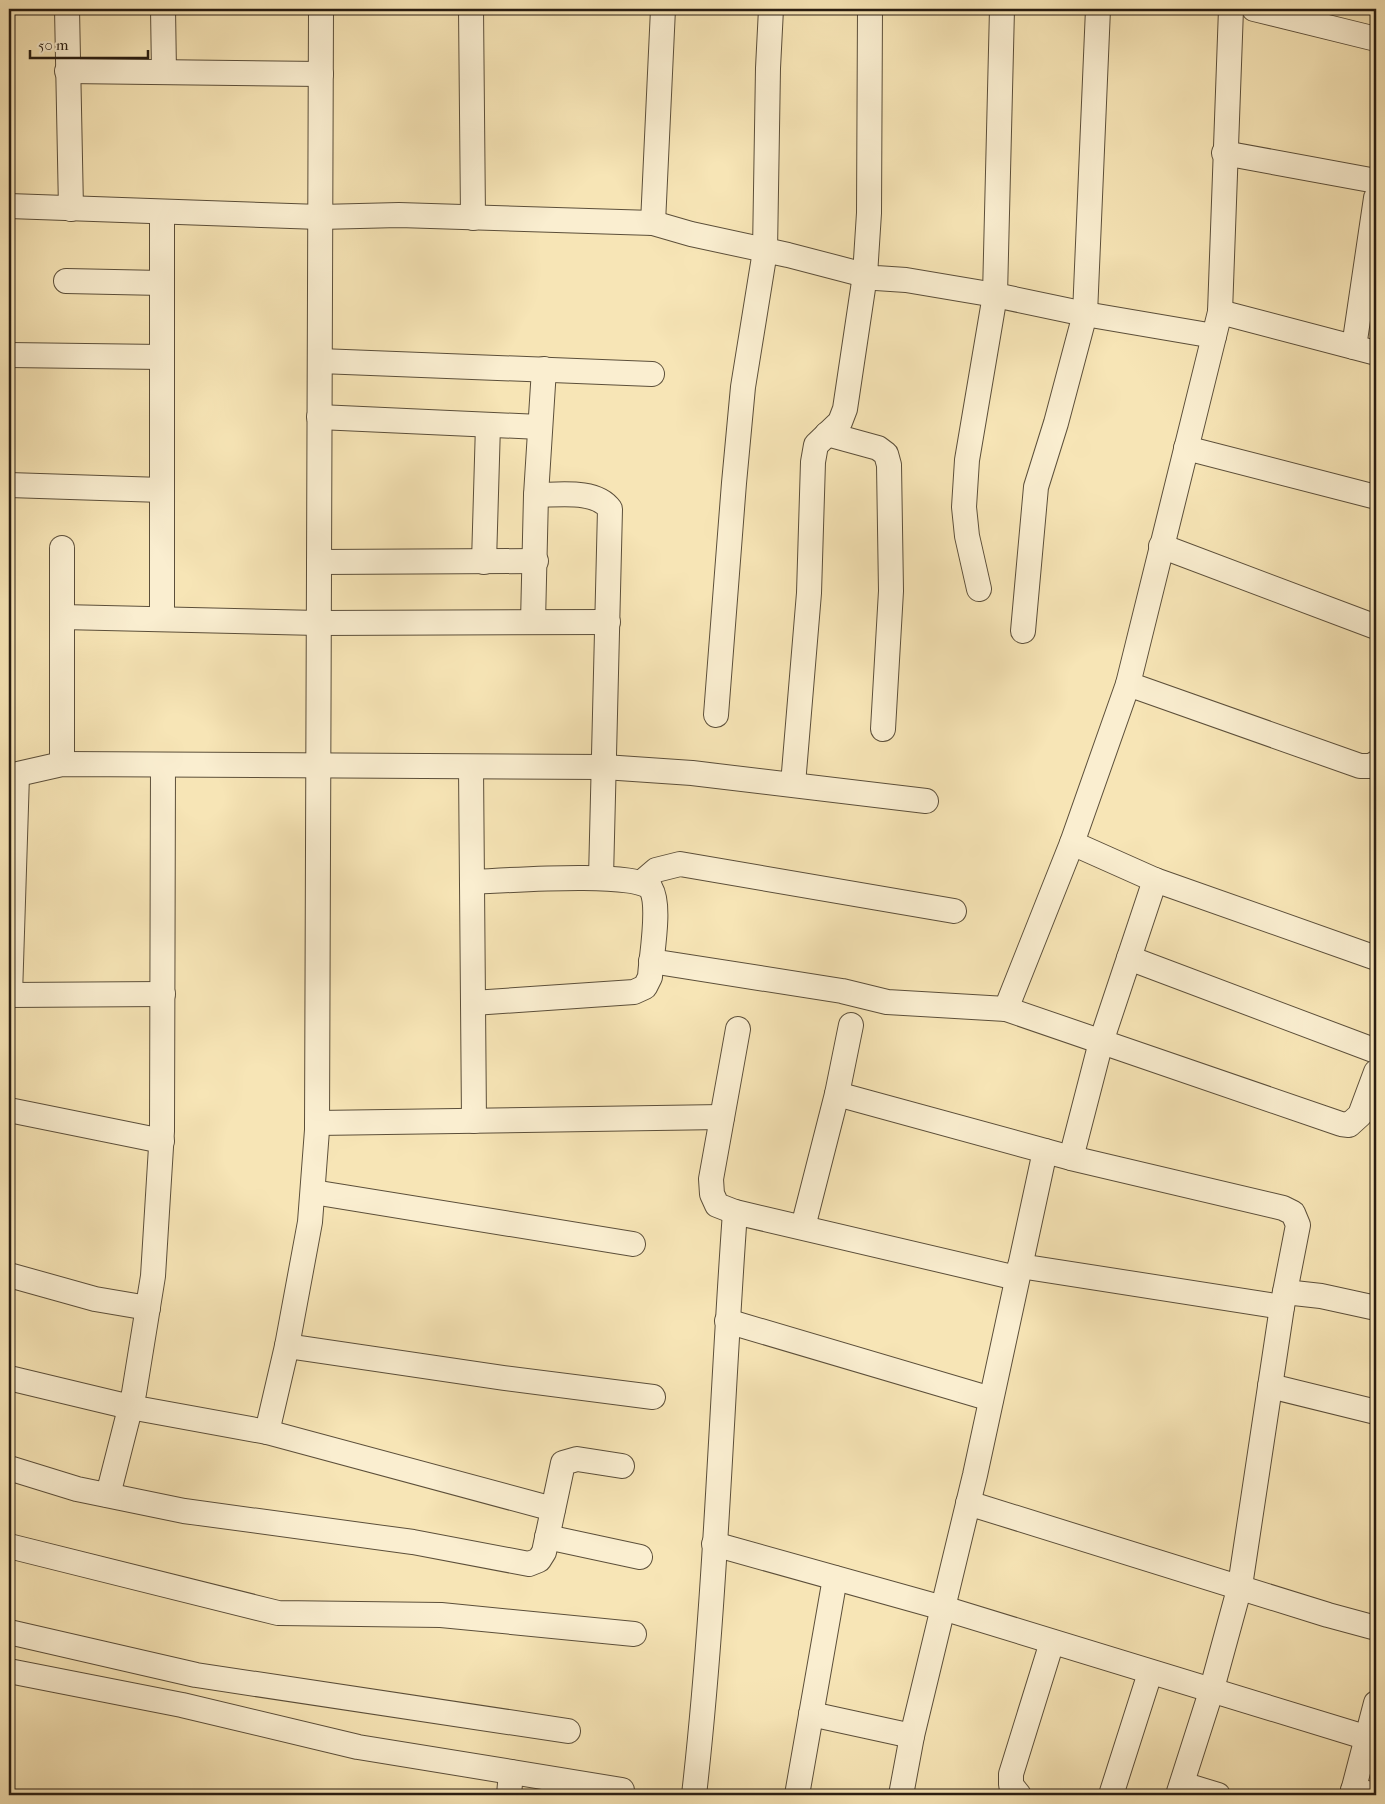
<svg xmlns="http://www.w3.org/2000/svg" width="1385" height="1804" font-family="'IM FELL French Canon',serif">
<style>
.lines{fill:none;stroke-linecap:round;stroke-linejoin:round}
.minor-casing{stroke:#5c4f3a;stroke-width:26}
.minor{stroke:#faeed0;stroke-width:24}
</style>
<rect width="100%" height="100%" fill="#f7e5b6"/>
<filter id="stains"><feTurbulence type="fractalNoise" baseFrequency=".004" numOctaves="4"/><feColorMatrix values="0 0 0 0 .2 0 0 0 0 .09 0 0 0 0 .02 0 0 0 .5 -.17"/></filter>
<radialGradient id="worn" r=".72"><stop offset=".6" stop-color="#630" stop-opacity="0"/><stop offset="1" stop-color="#630" stop-opacity=".3"/></radialGradient>
<g class="lines">
<defs>
<g id="minor">
<polyline points="67,9 71,209"/>
<polyline points="163,9 164,72"/>
<polyline points="471,9 473,218"/>
<polyline points="1254,9 1376,39"/>
<polyline points="67,71 321,74"/>
<polyline points="1224,153 1376,181"/>
<polyline points="9,206 320,217 399,215 653,223 691,234 788,255 876,278 906,280 995,295 1085,314 1214,336"/>
<polyline points="653,223 663,9"/>
<polyline points="66,281 162,283"/>
<polyline points="1220,312 1376,353"/>
<polyline points="1354,347 1376,198"/>
<polyline points="9,355 162,357"/>
<polyline points="320,361 652,374"/>
<polyline points="319,417 540,427"/>
<polyline points="827,434 878,448 886,454 889,465 891,591 883,729"/>
<polyline points="1186,448 1376,497"/>
<polyline points="9,485 162,490"/>
<path d="M536 495C558 495 596 489 610 509L601 878"/>
<polyline points="1161,546 1376,627"/>
<polyline points="62,548 62,764"/>
<polyline points="319,562 536,561"/>
<polyline points="484,562 488,425"/>
<polyline points="979,589 967,536 964,507 967,460 995,295 1002,9"/>
<polyline points="62,617 318,623 608,622"/>
<polyline points="162,618 162,212"/>
<polyline points="533,622 536,495 544,369"/>
<polyline points="1023,631 1036,487 1056,423 1085,314 1098,9"/>
<polyline points="1128,684 1360,766 1371,766 1376,763"/>
<polyline points="716,715 734,483 743,387 765,251 768,68 771,9"/>
<polyline points="471,767 474,1121"/>
<polyline points="9,776 62,764 604,767 692,773 926,801"/>
<polyline points="793,784 809,593 813,462 816,445 840,422 845,409 865,275 869,213 870,9"/>
<polyline points="1072,843 1155,880 1376,958"/>
<path d="M472 882C499 881 639 870 651 889 661 906 651 957 650 977L645 987 634 992 473 1003"/>
<polyline points="642,882 656,870 680,864 954,911"/>
<polyline points="1129,958 1376,1051"/>
<polyline points="651,961 842,991 887,1002 1006,1009 1341,1124 1349,1125 1360,1115 1376,1072"/>
<polyline points="9,995 163,994"/>
<polyline points="10,995 17,775"/>
<polyline points="1006,1009 1072,843 1128,684 1220,312 1231,9"/>
<polyline points="738,1029 711,1179 712,1194 717,1205 735,1212 1017,1278"/>
<polyline points="837,1094 1071,1158 1283,1208 1293,1213 1298,1225 1282,1307 1240,1586 1211,1692 1178,1795"/>
<polyline points="9,1110 162,1141"/>
<polyline points="317,1123 722,1117"/>
<polyline points="1071,1158 1101,1042 1155,880"/>
<polyline points="313,1192 633,1244"/>
<polyline points="803,1227 837,1094 851,1025"/>
<polyline points="1020,1266 1282,1307"/>
<polyline points="9,1275 95,1299 148,1308"/>
<polyline points="1285,1292 1321,1296 1376,1308"/>
<polyline points="727,1321 991,1399"/>
<polyline points="287,1346 504,1378 653,1397"/>
<polyline points="9,1378 130,1407 267,1432 553,1509"/>
<polyline points="1270,1386 1376,1412"/>
<polyline points="267,1432 287,1346 310,1222 317,1130 321,9"/>
<polyline points="9,1468 77,1489 184,1511 413,1542 529,1564 539,1560 544,1552 563,1463 577,1459 622,1466"/>
<polyline points="108,1495 134,1393 153,1276 162,1131 163,765"/>
<polyline points="968,1503 1328,1615 1376,1628"/>
<polyline points="547,1537 640,1557"/>
<polyline points="714,1544 943,1608 1368,1738"/>
<polyline points="9,1546 278,1613 441,1615 634,1634"/>
<polyline points="9,1632 196,1675 568,1731"/>
<polyline points="9,1671 182,1705 358,1747 622,1790"/>
<polyline points="811,1714 912,1736"/>
<polyline points="1182,1784 1218,1795"/>
<polyline points="1353,1790 1376,1795"/>
<polyline points="509,1795 511,1772"/>
<path d="M694 1795C716 1602 721 1406 735 1212"/>
<polyline points="797,1795 835,1578"/>
<polyline points="901,1795 912,1736 975,1475 1045,1151"/>
<polyline points="1019,1795 1011,1785 1011,1774 1052,1642"/>
<polyline points="1111,1795 1150,1673"/>
<polyline points="1352,1795 1376,1703"/>
</g>
</defs>
<use href="#minor" class="minor-casing"/>
<use href="#minor" class="minor"/>
</g>
<rect width="1385" height="1804" fill="none" stroke="#f7e5b6" stroke-width="30"/>
<rect x="10" y="10" width="1365" height="1784" fill="none" stroke="#291d11" stroke-width="2.5"/>
<rect x="15" y="15" width="1355" height="1774" fill="none" stroke="#291d11"/>
<path d="M30 50v8h118v-8" fill="none" stroke="#291d11" stroke-width="2.5"/>
<text x="38" y="50" font-size="15" fill="#291d11" stroke="#faeed0" stroke-width="4" paint-order="stroke">50 m</text>
<rect width="100%" height="100%" filter="url(#stains)"/>
<rect width="100%" height="100%" fill="url(#worn)"/>
</svg>
